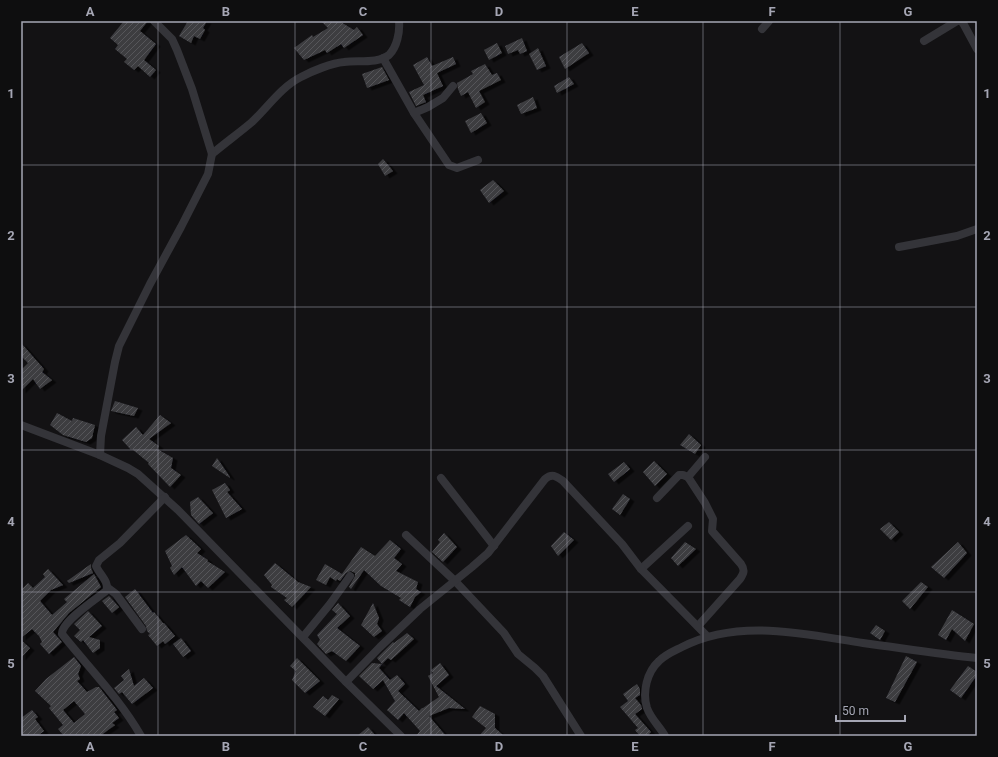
<svg xmlns="http://www.w3.org/2000/svg" width="998" height="757" font-family="Roboto,sans-serif">
<style>
.building{fill:url(#building-hatch);fill-rule:evenodd;filter:url(#shadow)}
.lines{fill:none;stroke-linecap:round;stroke-linejoin:round}
.minor{stroke:#343439;stroke-width:8}
.grid{fill:none;stroke:#a5a6b4;stroke-width:1;stroke-opacity:0.55}
.neatline{fill:none;stroke:#a5a6b4;stroke-width:1.5}
.grid-label{font-size:13px;text-anchor:middle;font-weight:bold;fill:#a5a6b4}
</style>
<defs>
<pattern id="building-hatch" width="6" height="6" patternUnits="userSpaceOnUse"><rect width="6" height="6" fill="#3d3d41"/><path d="M-1 1l2-2M0 6l6-6M5 7l2-2" fill="none" stroke="#56565a"/></pattern>
<filter id="shadow"><feDropShadow dx="4.5" dy="2.5" stdDeviation="0" flood-color="#0009"/></filter>
</defs>
<rect width="100%" height="100%" fill="#131214"/>
<g class="building">
<polygon points="124,21 148,21 140,31 156,44 144,60 156,70 150,77 138,66 134,70 124,62 127,59 115,49 118,45 110,38"/>
<polygon points="188,21 207,21 203,28 205,30 200,39 194,36 191,43 179,36"/>
<polygon points="321,21 339,21 354,30 357,27 363,35 344,48 341,44 327,53 325,50 304,60 294,48 312,35 313,37 328,28"/>
<polygon points="522,38 527,51 520,54 518,50 508,54 505,46"/>
<polygon points="497,43 502,53 489,60 484,50"/>
<polygon points="582,43 589,53 565,69 559,57"/>
<polygon points="538,48 546,66 537,70 529,54"/>
<polygon points="427,57 432,66 453,57 456,64 437,73 443,86 423,95 426,102 416,106 409,92 424,85 413,65"/>
<polygon points="485,64 492,75 497,73 501,80 479,91 485,102 476,108 468,92 461,96 458,89 457,83 473,74 471,71"/>
<polygon points="382,67 389,80 367,88 362,74"/>
<polygon points="569,77 574,84 557,93 554,86"/>
<polygon points="533,97 537,108 521,114 517,105"/>
<polygon points="481,113 487,123 471,133 465,121"/>
<polygon points="383,159 393,171 385,176 378,164"/>
<polygon points="493,180 504,191 489,203 480,190"/>
<polygon points="21,343 44,369 42,372 52,380 40,389 33,379 21,391 21,370 28,363 21,356"/>
<polygon points="115,401 138,408 134,416 111,411"/>
<polygon points="57,413 72,421 73,418 95,425 92,438 86,442 63,435 50,425"/>
<polygon points="160,415 171,423 149,439 159,446 157,449 173,458 171,468 181,475 170,487 148,464 149,463 132,449 131,450 122,440 136,427 143,435"/>
<polygon points="689,434 701,445 695,454 680,445"/>
<polygon points="217,458 230,477 230,478 212,466"/>
<polygon points="654,461 667,474 655,486 643,472"/>
<polygon points="624,462 630,469 614,482 608,474"/>
<polygon points="225,483 230,490 227,492 242,509 226,518 212,490"/>
<polygon points="623,494 630,499 620,515 612,509"/>
<polygon points="198,497 213,513 199,524 191,515 190,502"/>
<polygon points="889,522 899,532 891,540 880,529"/>
<polygon points="564,532 574,540 558,556 551,546"/>
<polygon points="444,533 457,547 443,562 432,552 440,542 438,540"/>
<polygon points="186,535 201,549 197,553 208,560 207,561 225,572 208,588 201,581 196,586 182,567 174,575 170,568 172,566 165,551"/>
<polygon points="390,540 401,549 394,558 402,564 396,571 418,582 416,589 421,592 415,597 410,607 399,600 401,598 381,586 364,570 351,589 349,587 355,576 355,573 351,571 346,573 340,581 337,579 336,581 330,577 326,585 316,580 325,564 342,574 361,547 375,556"/>
<polygon points="685,542 696,549 678,566 671,558"/>
<polygon points="958,542 967,553 944,578 931,567"/>
<polygon points="275,563 298,582 311,587 292,607 284,600 287,598 271,587 272,585 264,575"/>
<polygon points="91,564 91,568 93,573 69,583 67,581"/>
<polygon points="48,569 63,585 51,590 40,601 52,615 67,602 64,599 94,574 101,587 69,613 53,632 62,642 49,654 40,644 42,642 39,636 32,629 21,638 21,590 28,583 33,588 45,577 43,574"/>
<polygon points="921,582 928,587 910,609 902,601"/>
<polygon points="135,589 153,613 154,612 163,623 164,623 175,636 165,644 163,641 157,646 148,635 150,634 147,631 146,626 125,597"/>
<polygon points="109,596 119,607 112,613 102,601"/>
<polygon points="338,603 350,616 337,628 360,646 346,661 332,651 326,654 317,644 320,640 317,635 337,614 332,610"/>
<polygon points="373,603 379,618 377,624 382,631 374,637 361,625"/>
<polygon points="952,610 974,624 965,641 952,629 946,640 938,635"/>
<polygon points="88,611 102,626 89,637 100,640 100,648 93,653 83,640 81,642 74,636 80,630 74,624"/>
<polygon points="876,625 885,631 880,640 870,633"/>
<polygon points="407,633 414,639 391,660 388,658 382,664 377,658 393,642 394,643"/>
<polygon points="181,638 191,651 183,657 173,644"/>
<polygon points="21,640 30,648 21,658"/>
<polygon points="906,656 917,662 895,702 886,698"/>
<path d="M74 657 81 666 78 674 80 679 77 681 87 692 96 687H99L117 710 114 712 119 718 112 723 115 725 100 736H64L58 729 63 725 49 708 51 706 35 691 46 679ZM74 701 85 714 74 723 63 710Z"/>
<polygon points="297,658 320,681 305,693 292,680 296,671 290,666"/>
<polygon points="372,663 382,664 379,668 390,680 397,675 405,684 398,691 419,711 422,708 423,708 439,697 428,676 433,673 431,670 440,663 449,675 436,686 465,709 449,708 429,716 446,736 416,736 420,731 404,713 398,720 387,710 395,701 383,680 373,689 359,676"/>
<polygon points="968,666 977,672 977,675 961,698 950,690"/>
<polygon points="129,669 134,686 144,678 153,688 132,704 122,692 119,694 114,688 124,680 121,676"/>
<polygon points="637,684 640,689 640,695 635,698 641,705 642,709 635,714 651,732 647,736 640,736 635,730 638,728 620,707 628,701 623,694"/>
<polygon points="332,695 339,699 325,716 313,707 323,696 328,700"/>
<polygon points="480,706 495,714 495,728 504,736 479,736 486,728 472,717"/>
<polygon points="32,710 38,717 35,719 44,731 37,736 21,736 21,718"/>
<polygon points="368,727 376,736 357,736"/>
</g>
<g class="lines">
<g class="minor">
<polyline points="960,21 963,23 977,49"/>
<polyline points="762,29 769,21"/>
<polyline points="924,41 957,21"/>
<polyline points="383,58 414,113 449,165 457,168 478,160"/>
<polyline points="414,113 428,107 443,98 453,86"/>
<path d="M212 154C225 143 239 133 252 122 268 107 281 87 301 77 312 71 332 63 344 62 358 60 377 64 389 55 397 47 400 32 399 21"/>
<polyline points="899,247 957,236 977,229"/>
<polyline points="21,425 100,455 128,468 138,474 178,510 346,682 401,736"/>
<polyline points="100,455 101,436 115,362 119,346 150,284 181,227 208,174 212,154 192,89 177,50 172,39 154,21"/>
<path d="M688 477 705 503 713 519 712 531 741 564C745 570 744 573 740 579L698 626"/>
<polyline points="441,478 494,546"/>
<polyline points="657,498 679,475 683,475 688,477 705,457"/>
<polyline points="406,535 455,581 504,633 518,654 535,668 543,676 581,736"/>
<polyline points="641,569 688,526"/>
<polyline points="108,588 116,594 142,629"/>
<polyline points="303,637 330,604 350,576"/>
<path d="M346 682 380 647 420 609 472 567 488 553 545 479C552 473 556 476 563 481L622 544 641 569 707 636"/>
<path d="M141 736C120 699 89 668 62 634 61 622 96 599 106 591 110 582 99 574 96 566L99 560 120 543 165 497"/>
<path d="M665 736C660 727 651 719 647 708 642 692 647 672 659 661 666 654 674 651 682 647 738 618 804 634 863 643 901 648 939 654 977 658"/>
</g>
</g>
<path class="grid" d="M158 21V736M295 21V736M431 21V736M567 21V736M703 21V736M840 21V736M21 165H977M21 307H977M21 450H977M21 592H977"/>
<rect width="998" height="757" fill="none" stroke="#0e0e0f" stroke-width="44"/>
<path d="M836 715v6h69v-6" fill="none" stroke="#a5a6b4" stroke-width="2"/>
<text x="842" y="715" font-size="12" fill="#a5a6b4" stroke="#0e0e0f" stroke-width="3" paint-order="stroke">50 m</text>
<rect x="22" y="22" width="954" height="713" class="neatline"/>
<g class="grid-label">
<text x="90" y="16">A</text>
<text x="226" y="16">B</text>
<text x="363" y="16">C</text>
<text x="499" y="16">D</text>
<text x="635" y="16">E</text>
<text x="772" y="16">F</text>
<text x="908" y="16">G</text>
<text x="11" y="98">1</text>
<text x="987" y="98">1</text>
<text x="11" y="240">2</text>
<text x="987" y="240">2</text>
<text x="11" y="383">3</text>
<text x="987" y="383">3</text>
<text x="11" y="526">4</text>
<text x="987" y="526">4</text>
<text x="11" y="668">5</text>
<text x="987" y="668">5</text>
<text x="90" y="751">A</text>
<text x="226" y="751">B</text>
<text x="363" y="751">C</text>
<text x="499" y="751">D</text>
<text x="635" y="751">E</text>
<text x="772" y="751">F</text>
<text x="908" y="751">G</text>
</g>
</svg>
